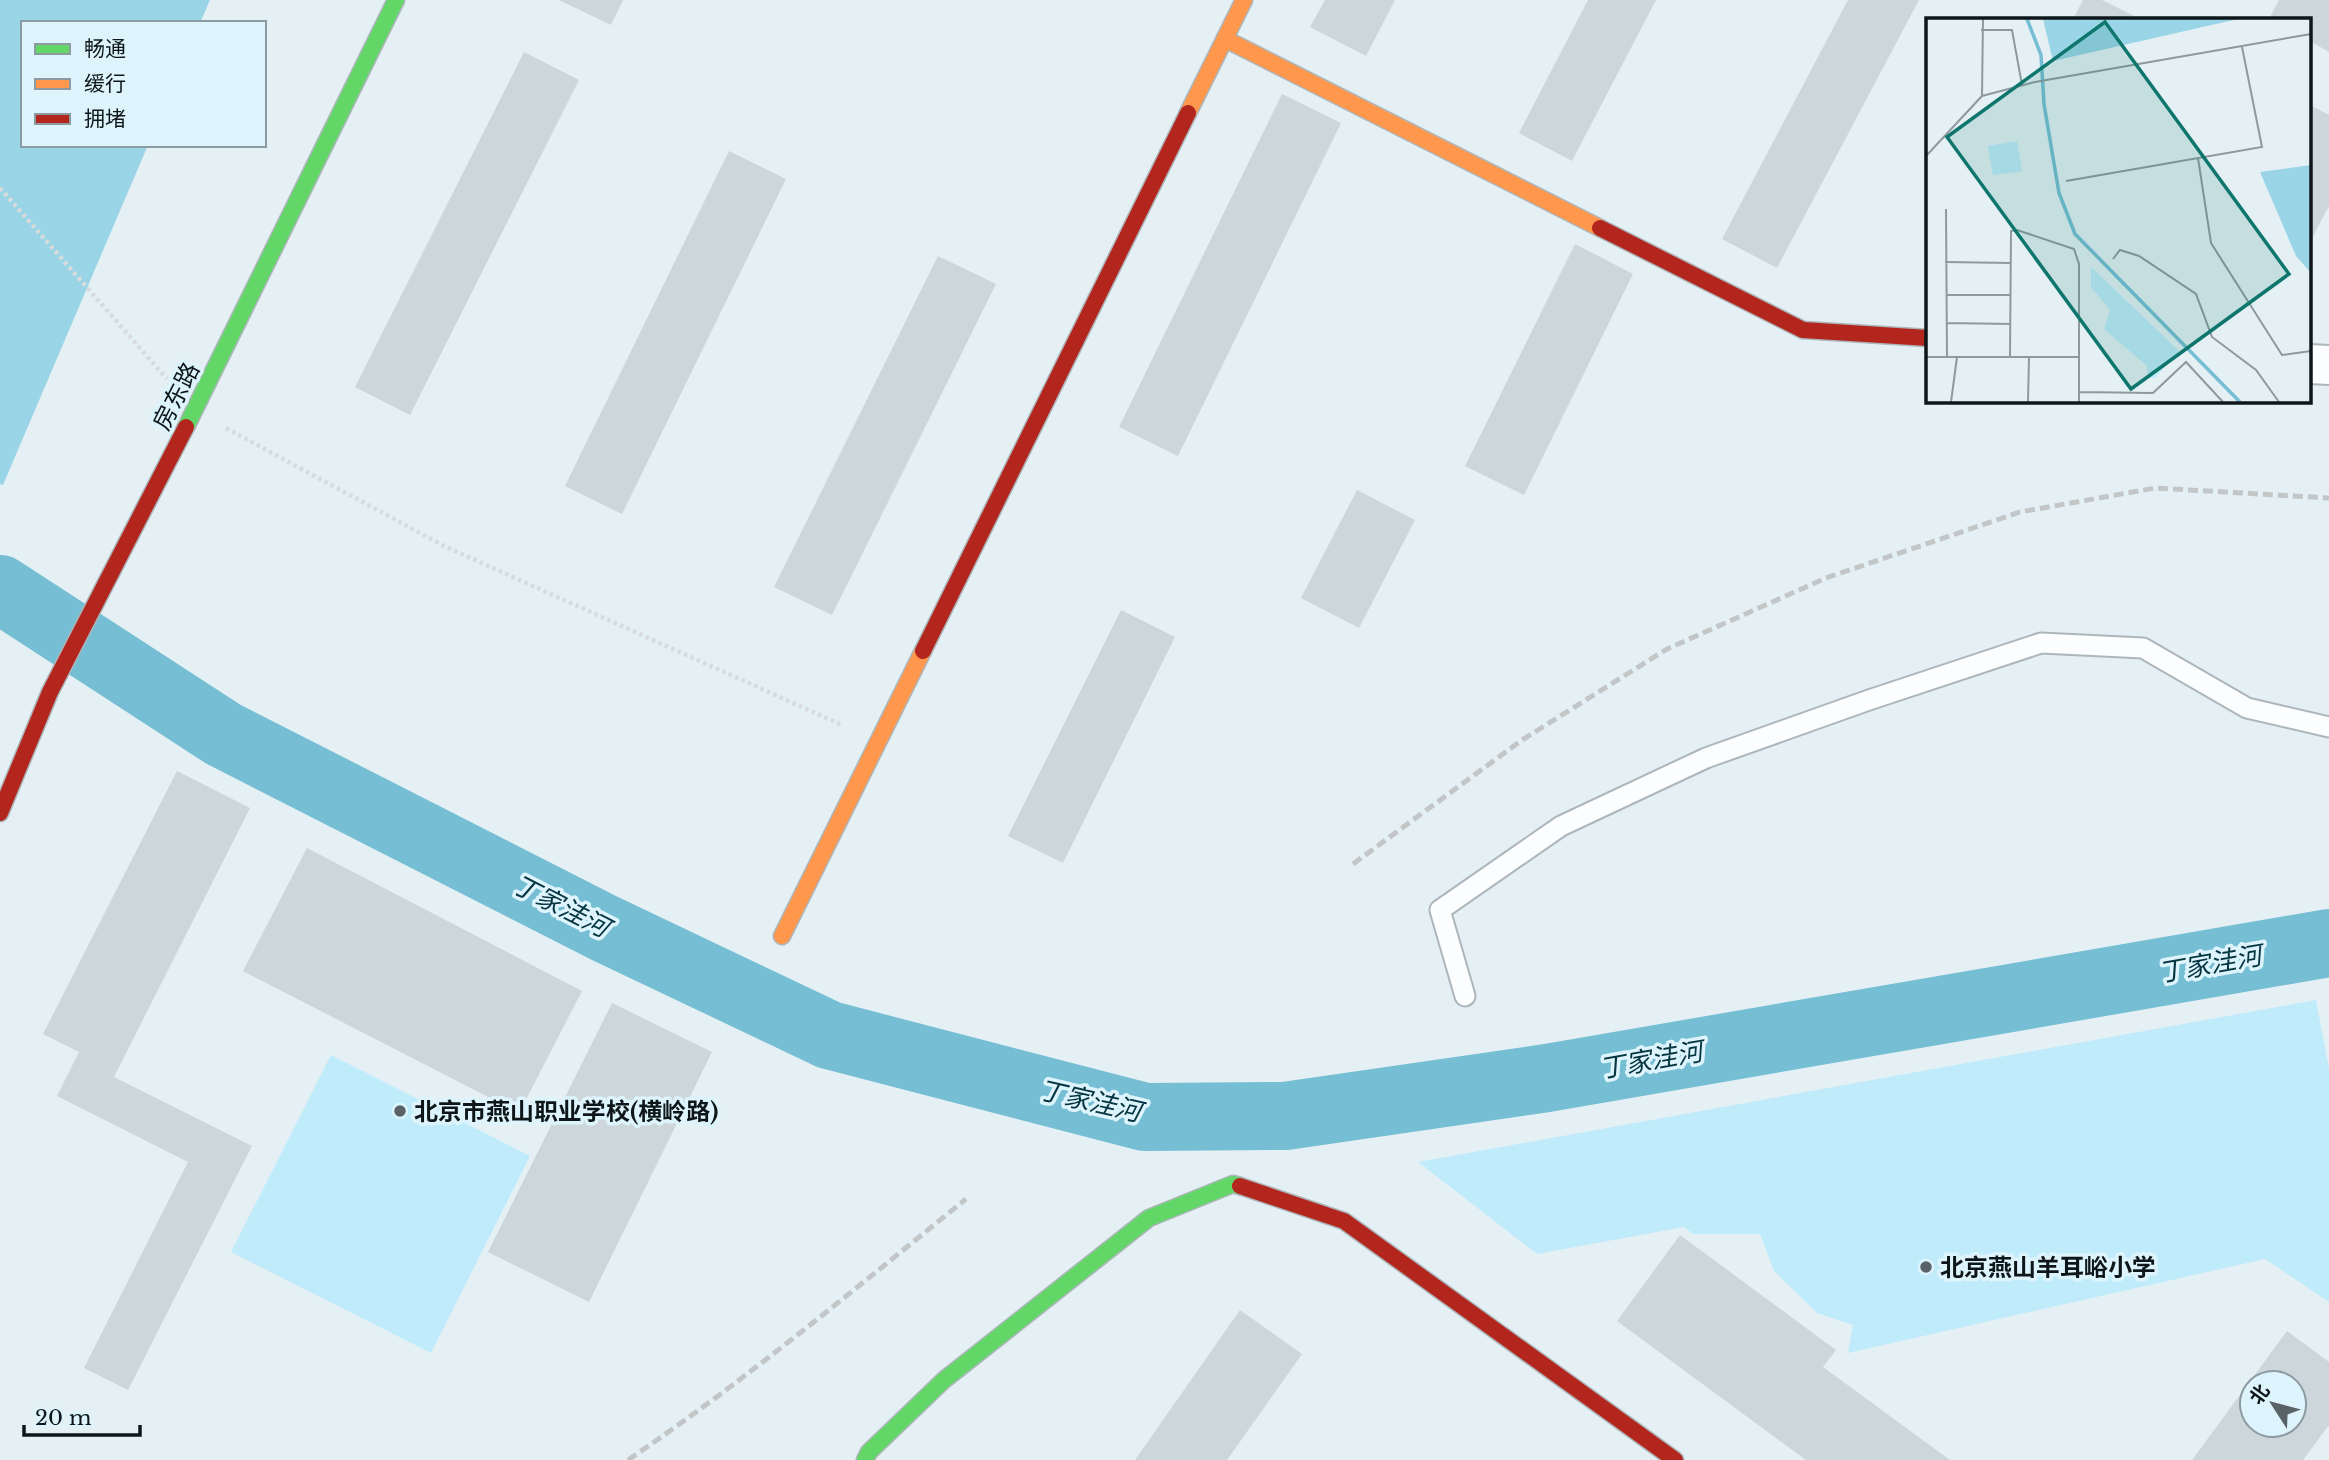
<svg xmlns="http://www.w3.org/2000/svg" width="2329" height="1460" font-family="'Libre Baskerville','Noto Sans SC',serif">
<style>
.green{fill:#c0ebfa}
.forest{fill:#9ad4e7}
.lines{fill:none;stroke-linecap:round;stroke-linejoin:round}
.river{stroke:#75bed3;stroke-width:68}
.building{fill:#cdd6da;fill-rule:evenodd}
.lane-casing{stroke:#adb6ba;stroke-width:23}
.street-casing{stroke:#adb6ba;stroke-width:42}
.fast-casing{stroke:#adb6ba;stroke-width:19}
.slow-casing{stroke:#adb6ba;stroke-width:19}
.jam-casing{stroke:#adb6ba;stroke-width:19}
.path{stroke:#d7dbdc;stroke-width:4.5;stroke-dasharray:3.5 3.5;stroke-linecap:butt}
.lane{stroke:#fbfdfe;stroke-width:19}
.street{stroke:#fbfdfe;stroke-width:38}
.fast{stroke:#63d668;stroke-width:16}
.slow{stroke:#ff974d;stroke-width:16}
.jam{stroke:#b3261e;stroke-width:16}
.rail{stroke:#c2c6c7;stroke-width:5;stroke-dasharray:10 5;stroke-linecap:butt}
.poi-dot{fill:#596266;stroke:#def4fc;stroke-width:2.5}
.labels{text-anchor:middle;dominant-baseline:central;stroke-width:7;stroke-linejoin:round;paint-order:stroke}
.street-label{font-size:24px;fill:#0e1619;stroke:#def4fc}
.poi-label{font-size:24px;font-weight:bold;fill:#0e1619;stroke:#def4fc;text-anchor:start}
.water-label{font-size:26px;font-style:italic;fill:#053541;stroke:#def4fc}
.inset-river{fill:none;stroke:#75bed3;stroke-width:3.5}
.inset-road{fill:none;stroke:#8f999d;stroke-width:2}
.view{fill:#0f766e;fill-opacity:0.15;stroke:#0f766e;stroke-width:3.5}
.inset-edge{fill:none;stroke:#0e1619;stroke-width:3.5}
</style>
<rect width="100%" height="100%" fill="#e5f0f5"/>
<g class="green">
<polygon points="2316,1000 2329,1069 2329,1302 2265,1259 1848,1353 1853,1325 1817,1313 1774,1271 1760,1234 1693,1234 1684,1227 1537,1254 1418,1162"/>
<polygon points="331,1055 530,1156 431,1353 231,1252"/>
</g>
<polygon class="forest" points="0,0 210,0 200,23 23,23 23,145 148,145 3,485 0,484"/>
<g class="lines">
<polyline class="river" points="0,589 223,734 604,928 829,1035 1145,1117 1285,1116 1547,1078 2329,943"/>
</g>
<g class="building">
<polygon points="559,0 623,0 611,25"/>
<polygon points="1325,0 1395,0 1366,56 1310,27"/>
<polygon points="1588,0 1656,0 1572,161 1519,133"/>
<polygon points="1848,0 1919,0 1777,268 1722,239"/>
<polygon points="2083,0 2102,0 2140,19 2073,19"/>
<polygon points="2279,0 2329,0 2329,52 2310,41 2310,19 2269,19"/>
<polygon points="524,52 579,80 410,415 355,387"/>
<polygon points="1282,94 1341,123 1178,456 1119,427"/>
<polygon points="2310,105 2329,115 2329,206 2310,242"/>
<polygon points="729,151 786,179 622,514 565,486"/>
<polygon points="1575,244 1633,274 1524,495 1465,466"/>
<polygon points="938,256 996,284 832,615 774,587"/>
<polygon points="1357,490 1415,520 1359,628 1301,598"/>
<polygon points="1121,610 1175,637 1063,863 1008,836"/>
<polygon points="177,771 250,808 114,1077 252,1146 128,1390 84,1368 188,1162 57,1096 79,1052 43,1034"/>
<polygon points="307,848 582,991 519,1113 243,971"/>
<polygon points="612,1003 712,1052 589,1302 488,1252"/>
<polygon points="1680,1235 1836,1350 1823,1367 1950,1460 1806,1460 1617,1321"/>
<polygon points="1240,1310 1302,1354 1227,1460 1135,1460"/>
<path d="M2287 1331 2329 1362V1425L2303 1460H2192ZM2252 1383H2294V1425H2252Z"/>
</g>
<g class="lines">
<defs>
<polyline id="lane" points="1465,996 1440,910 1561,826 1706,758 1869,700 2041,643 2143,648 2247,708 2329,727"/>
<polyline id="street" points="2310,364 2329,365"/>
<g id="fast">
<polyline points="186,427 396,0"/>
<polyline points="865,1460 869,1452 944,1380 1149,1218 1233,1184 1240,1186"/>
</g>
<g id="slow">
<polyline points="1225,39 1600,228"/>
<polyline points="1188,113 1244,0"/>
<polyline points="782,936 923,651"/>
</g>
<g id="jam">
<polyline points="1600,228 1803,330 1928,338"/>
<polyline points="923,651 1188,113"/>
<polyline points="0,813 50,692 186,427"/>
<polyline points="1240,1186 1344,1221 1675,1460"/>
</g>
</defs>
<use href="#lane" class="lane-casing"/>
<use href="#street" class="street-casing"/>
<use href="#fast" class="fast-casing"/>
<use href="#slow" class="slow-casing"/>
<use href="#jam" class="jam-casing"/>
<g class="path">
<polyline points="0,188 167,379"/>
<polyline points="226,428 444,546 842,725"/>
</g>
<use href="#lane" class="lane"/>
<use href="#street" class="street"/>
<use href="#fast" class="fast"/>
<use href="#slow" class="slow"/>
<use href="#jam" class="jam"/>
<g class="rail">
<polyline points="1353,864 1522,740 1667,649 1826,578 2020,512 2155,488 2329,498"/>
<path d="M628 1460C746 1380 856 1288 966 1199"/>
</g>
</g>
<g class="poi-dot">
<circle cx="400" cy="1111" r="7"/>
<circle cx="1926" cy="1267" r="7"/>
</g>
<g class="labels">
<g class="street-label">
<text transform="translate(176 396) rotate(-63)">房东路</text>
</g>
<g class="poi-label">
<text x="414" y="1111">北京市燕山职业学校(横岭路)</text>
<text x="1940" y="1267">北京燕山羊耳峪小学</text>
</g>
<g class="water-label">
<text transform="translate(561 906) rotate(27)">丁家洼河</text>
<text transform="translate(2210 964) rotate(-10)">丁家洼河</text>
<text transform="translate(1651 1060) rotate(-10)">丁家洼河</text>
<text transform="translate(1090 1101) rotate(13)">丁家洼河</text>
</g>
</g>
<g transform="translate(1926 18)">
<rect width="385" height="385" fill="#e5f0f5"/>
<path d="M91 123 96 153 67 157 62 128ZM165 249 253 333 229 360H222L221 348 178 311 184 292 165 269Z" fill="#c0ebfa"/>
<path d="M117 1H312L127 43ZM385 147V255L370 238 334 154Z" fill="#9ad4e7"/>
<path class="inset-river" d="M101 1 115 37 118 86 133 175 149 216 314 384"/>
<path class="inset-road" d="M55 12H86L96 67M56 78 57 1M0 138 56 78 109 64 385 16M272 140 285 225 356 337 385 333M140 163 336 129 316 29M20 191 21 339M187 241 194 232 213 238 270 276 286 319 330 352 353 384M19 244 85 245M20 277H85M20 305 85 306M0 339H153M84 339 85 213 91 212 148 231 153 246V384M153 374 227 375 260 344 297 384M25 384 31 339M102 384 103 339"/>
<path class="view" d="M179 4 363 256 205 371 21 119Z"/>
<rect width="385" height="385" class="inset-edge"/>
</g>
<rect x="21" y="21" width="245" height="126" fill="#def4fc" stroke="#8b9ba1" stroke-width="2"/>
<rect x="35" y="44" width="35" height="10" fill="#63d668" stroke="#8b9ba1" stroke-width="2"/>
<text x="84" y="56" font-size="21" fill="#0e1619">畅通</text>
<rect x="35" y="79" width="35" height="10" fill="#ff974d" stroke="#8b9ba1" stroke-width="2"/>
<text x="84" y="91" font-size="21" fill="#0e1619">缓行</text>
<rect x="35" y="114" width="35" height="10" fill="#b3261e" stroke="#8b9ba1" stroke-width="2"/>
<text x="84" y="126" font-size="21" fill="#0e1619">拥堵</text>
<g transform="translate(2273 1404) rotate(306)"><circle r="33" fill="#def4fc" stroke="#8b9ba1" stroke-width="2"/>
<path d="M0-5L12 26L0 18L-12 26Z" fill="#596266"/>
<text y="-10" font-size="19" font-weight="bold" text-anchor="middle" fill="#0e1619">北</text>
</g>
<path d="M24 1425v10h116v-10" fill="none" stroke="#0e1619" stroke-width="3.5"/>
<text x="35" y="1425" font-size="21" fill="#0e1619" stroke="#def4fc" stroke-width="5" paint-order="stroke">20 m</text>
</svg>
